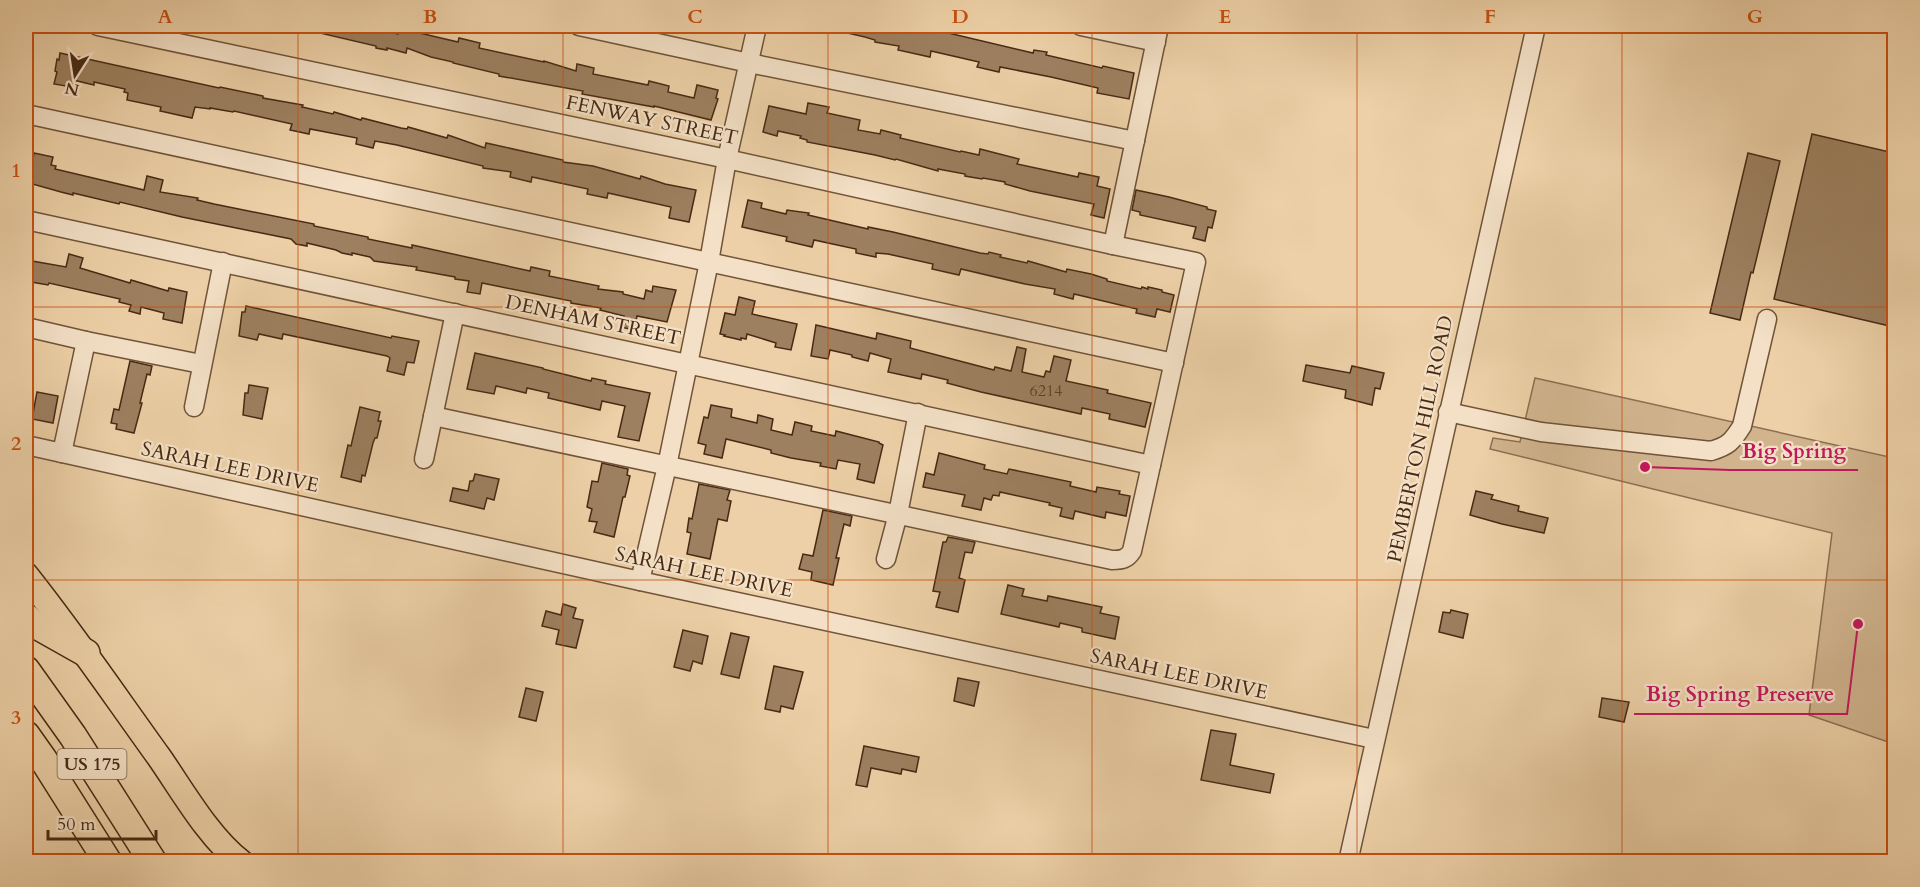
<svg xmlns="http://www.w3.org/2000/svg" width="1920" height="887" font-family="Cardo,serif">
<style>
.green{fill:#d1b48e;stroke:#8c6f51;stroke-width:1.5}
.building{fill:#9d8060;stroke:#472a14;stroke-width:1.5}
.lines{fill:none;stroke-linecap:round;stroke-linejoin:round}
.minor-casing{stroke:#705439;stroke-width:21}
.major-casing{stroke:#472a14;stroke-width:27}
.highway-casing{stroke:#472a14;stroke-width:30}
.minor{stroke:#f3e0c6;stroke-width:18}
.major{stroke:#edd0a7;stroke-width:24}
.highway{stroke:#edd0a7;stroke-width:27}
.grid{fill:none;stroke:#c8500e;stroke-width:1.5;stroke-opacity:0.55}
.labels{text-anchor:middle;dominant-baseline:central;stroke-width:4.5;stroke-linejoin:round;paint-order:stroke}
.number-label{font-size:16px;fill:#5c4027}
.shield{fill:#f3e0c6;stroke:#7b6149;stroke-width:1.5}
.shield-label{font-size:18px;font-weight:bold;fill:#472a14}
.street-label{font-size:20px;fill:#472a14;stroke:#f3e0c6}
.leader{fill:none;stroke:#c2185b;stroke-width:2}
.callout-dot{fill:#c2185b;stroke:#f3e0c6;stroke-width:2}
.callout-label{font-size:21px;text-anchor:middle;font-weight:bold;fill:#c2185b;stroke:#f3e0c6;stroke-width:4.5;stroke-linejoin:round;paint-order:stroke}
.neatline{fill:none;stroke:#c8500e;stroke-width:2}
.grid-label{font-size:20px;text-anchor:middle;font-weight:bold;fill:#c8500e}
</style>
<rect width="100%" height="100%" fill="#edd0a7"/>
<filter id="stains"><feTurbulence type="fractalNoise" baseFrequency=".00333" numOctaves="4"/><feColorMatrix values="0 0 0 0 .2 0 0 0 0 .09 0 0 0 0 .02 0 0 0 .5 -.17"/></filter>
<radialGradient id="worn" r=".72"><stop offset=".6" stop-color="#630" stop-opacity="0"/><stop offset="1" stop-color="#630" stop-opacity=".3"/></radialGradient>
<polygon class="green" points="1535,378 1894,458 1894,744 1809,715 1832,533 1490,449 1493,438 1520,442"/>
<g class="building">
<polygon points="307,26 371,26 371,27 398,34 400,26 405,26 412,27 411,31 458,42 459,38 480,43 479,48 544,62 544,61 576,71 577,64 594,68 593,74 648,85 649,81 669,86 668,92 694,98 697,85 718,90 716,98 718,99 711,120 654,106 654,107 582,94 583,91 499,76 499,74 453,63 453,62 431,57 407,48 406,53 387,48 387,50 376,48 376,46 307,30"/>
<polygon points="834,26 919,26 1033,53 1034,50 1047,52 1046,55 1102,68 1103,66 1134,73 1129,99 1097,93 1098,88 1051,77 1000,67 999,72 977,67 979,62 931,51 930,57 898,50 899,46 875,42 875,40 865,37 834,30"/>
<polygon points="60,53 219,88 220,87 263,96 263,98 303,105 302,107 333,114 334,112 361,120 362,118 401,128 407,129 408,127 447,138 448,135 485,148 486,143 563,160 563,162 593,166 640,179 641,176 665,184 696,190 689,222 669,218 671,207 608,193 607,198 587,194 588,189 532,177 531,182 510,177 511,172 483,168 483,166 397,145 375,141 373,148 356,144 357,138 310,129 309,134 290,130 292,124 234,111 233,112 210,108 210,109 195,107 192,118 160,111 161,107 127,100 128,93 124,92 125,89 94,82 94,85 73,80 72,87 54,84 57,72 55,71 57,59 59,60"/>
<polygon points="808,103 829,107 827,113 860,120 858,130 880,134 881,130 901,135 900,138 960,152 961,151 979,155 980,149 1019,159 1017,164 1078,177 1079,173 1099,177 1097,186 1110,189 1104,218 1091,215 1094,204 1030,191 1005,184 1005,182 983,178 982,179 965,176 965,174 938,169 938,171 896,159 895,160 875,155 807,142 807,140 800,138 801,136 778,131 777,136 763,132 769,106 806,114"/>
<polygon points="1812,134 1894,153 1894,327 1774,299"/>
<polygon points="34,153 53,157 51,165 56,166 55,169 144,190 147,176 163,180 160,192 198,198 197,200 214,204 314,224 314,226 368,237 368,239 412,248 412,245 530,271 531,267 550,271 549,276 599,286 598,289 623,292 623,294 644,299 646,290 652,292 653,286 676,290 667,322 637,316 634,330 621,327 624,316 600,310 601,308 571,303 571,301 482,283 480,294 467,292 469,281 455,279 455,277 416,270 417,267 374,261 370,257 352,253 352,255 342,253 336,250 307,243 307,246 296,244 291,239 182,217 120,202 119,204 73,193 73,195 61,192 29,183"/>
<polygon points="1748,153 1780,161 1753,273 1751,272 1740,320 1710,313"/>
<polygon points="1136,190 1169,197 1207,207 1207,209 1216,211 1212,228 1208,227 1205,241 1193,238 1196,227 1140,215 1140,212 1132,210"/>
<polygon points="748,200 762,203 761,208 786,214 787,210 809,213 808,215 868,229 868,227 893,232 980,253 988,254 989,252 1001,255 1000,257 1027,263 1028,261 1066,272 1067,269 1091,274 1107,279 1107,281 1141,289 1142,287 1148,289 1148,287 1162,290 1162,292 1174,295 1170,312 1157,309 1155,317 1136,313 1137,309 1074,294 1073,299 1054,294 1055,289 1025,284 961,269 959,275 932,269 933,264 888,254 876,253 876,257 856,253 856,249 814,240 812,247 786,241 787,237 742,227"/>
<polygon points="69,254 83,258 80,268 130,283 131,280 168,291 169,288 187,292 182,323 163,319 164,313 141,307 140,314 129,311 131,305 119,302 120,299 49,283 48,285 26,281 26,260 66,267"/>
<polygon points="739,297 755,301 752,314 797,324 791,350 775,347 776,343 747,334 746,339 741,338 741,340 724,336 725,335 720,334 725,313 735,315"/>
<polygon points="246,306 391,338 392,336 419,341 414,363 407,362 404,375 387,371 390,358 387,356 283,334 282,339 259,334 257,340 239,336 242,312 245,312"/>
<polygon points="816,325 876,339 877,333 911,341 910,348 994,370 995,367 1011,371 1017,347 1026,349 1022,372 1044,377 1046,371 1050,372 1054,356 1071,360 1066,381 1108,390 1107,393 1151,403 1145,427 1109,419 1110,414 1082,408 1081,414 981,392 947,383 948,380 922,374 921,379 888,372 891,359 870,353 868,361 852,357 852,355 830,350 828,359 811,356"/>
<polygon points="475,353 543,368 543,369 591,381 592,378 606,381 605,384 650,393 639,441 618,437 625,406 602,401 600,410 548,398 549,393 527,388 526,393 496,386 494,394 467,389"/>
<polygon points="130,361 152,366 150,375 147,374 140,403 142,403 134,433 116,429 117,424 111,423 114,409 119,410"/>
<polygon points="1306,365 1350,373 1352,366 1384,373 1380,389 1375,388 1372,405 1345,398 1346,390 1303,381"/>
<polygon points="249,385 268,388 262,419 243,415 245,393 248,393"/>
<polygon points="37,392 58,396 53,423 32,419"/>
<polygon points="711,405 732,409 731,417 757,423 758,415 773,419 771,430 792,435 795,422 812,426 811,431 835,436 836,431 879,442 879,443 883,445 874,483 857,479 860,464 838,460 836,469 820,466 821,463 791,458 771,453 771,450 726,439 722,458 704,454 706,445 698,443 704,417 708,418"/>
<polygon points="360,407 380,412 378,421 381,421 377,438 375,438 373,443 365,476 362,475 361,482 341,477 348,445 351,446"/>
<polygon points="939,453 985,465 984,469 1007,474 1009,469 1071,482 1070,486 1096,492 1097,487 1120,491 1119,494 1130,496 1126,516 1106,512 1105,518 1075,511 1073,519 1060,516 1062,508 1049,505 1050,503 1000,492 999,496 993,495 991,500 984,498 981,510 962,506 965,495 923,487 926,473 934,475"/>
<polygon points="602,463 628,469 627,475 630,476 625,497 623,497 614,537 594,532 597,522 589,521 592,509 587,507 592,481 598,482"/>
<polygon points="475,474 499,479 494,500 487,498 484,509 450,501 453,488 468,491 470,481 473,481"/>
<polygon points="699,484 730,490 727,500 731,501 727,521 718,519 710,559 687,554 691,533 687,532 689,518 692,519"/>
<polygon points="1476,491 1493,495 1491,499 1519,506 1518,511 1548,518 1544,533 1502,524 1470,515"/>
<polygon points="823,510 852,516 850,526 844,524 836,558 839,558 833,585 811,580 812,572 799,569 803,554 813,556"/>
<polygon points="948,537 975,542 972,553 965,552 959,578 965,580 958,612 936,607 940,592 933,591 943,542 946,542"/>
<polygon points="1008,585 1024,589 1022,596 1047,601 1048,596 1102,607 1100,613 1119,617 1115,639 1082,632 1082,628 1060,623 1059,627 1001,614"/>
<polygon points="563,604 576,608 573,618 583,620 576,648 556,644 559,630 542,626 546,611 561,615"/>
<polygon points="1451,610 1468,614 1463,638 1439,632 1443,612 1450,613"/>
<polygon points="683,630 708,636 702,664 693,661 690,671 674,667"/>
<polygon points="731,633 749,637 739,678 721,674"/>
<polygon points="774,666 803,672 793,709 781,706 780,712 765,709"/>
<polygon points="958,678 979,682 974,706 954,701"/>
<polygon points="526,688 543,692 536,721 519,717"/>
<polygon points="1602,698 1629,702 1624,722 1599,717"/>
<polygon points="1211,730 1236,734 1230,765 1274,774 1270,793 1201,780"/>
<polygon points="864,746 919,757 916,772 902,769 901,774 871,768 867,787 856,785"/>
</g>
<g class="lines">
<defs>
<g id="minor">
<path d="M98 26 727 159 1113 245 1196 262 1132 551C1127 559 1122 560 1112 560L433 416"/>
<polyline points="579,26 749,63 1135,141"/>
<polyline points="1081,26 1156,42"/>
<polyline points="26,114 1174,363"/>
<polyline points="26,220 1151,465"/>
<polyline points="1113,245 1159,26"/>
<polyline points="26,327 86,341 62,453"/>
<polyline points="86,341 201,364"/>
<polyline points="194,407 223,262"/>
<path d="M1448 412 1541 432 1711 451C1728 446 1732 442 1742 426L1767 319"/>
<polyline points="26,445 640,581 1374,739"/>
<polyline points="424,459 455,313"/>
<polyline points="886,559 898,514 918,413"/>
<polyline points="640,581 667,466 709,262 727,159 757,26"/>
<polyline points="1348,862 1536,26"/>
</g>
<path id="major" d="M26 575C73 634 115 696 159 757 182 790 209 838 241 862"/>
<g id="highway">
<polyline points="26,617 31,622 86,653"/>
<polyline points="26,670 73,736 153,862"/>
<polyline points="26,735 43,759 108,862"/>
</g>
</defs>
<use href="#minor" class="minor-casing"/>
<use href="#major" class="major-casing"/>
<use href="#highway" class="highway-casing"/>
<use href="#minor" class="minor"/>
<use href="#major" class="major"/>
<use href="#highway" class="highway"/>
</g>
<path class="grid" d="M298 26V862M563 26V862M828 26V862M1092 26V862M1357 26V862M1622 26V862M26 307H1894M26 580H1894"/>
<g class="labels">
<g class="number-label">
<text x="1046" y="391">6214</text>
</g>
<rect class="shield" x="57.5" y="749" width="69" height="30" rx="4.5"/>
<g class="shield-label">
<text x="92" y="764">US 175</text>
</g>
<g class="street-label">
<text transform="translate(652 120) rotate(12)">FENWAY STREET</text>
<text transform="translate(593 320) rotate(12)">DENHAM STREET</text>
<text transform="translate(1420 439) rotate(-78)">PEMBERTON HILL ROAD</text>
<text transform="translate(230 467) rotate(12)">SARAH LEE DRIVE</text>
<text transform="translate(704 572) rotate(12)">SARAH LEE DRIVE</text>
<text transform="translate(1179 674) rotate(12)">SARAH LEE DRIVE</text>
</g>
</g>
<path class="leader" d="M1645 467L1730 470H1858M1858 624L1847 714H1634"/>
<g class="callout-dot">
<circle cx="1645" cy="467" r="6"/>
<circle cx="1858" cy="624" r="6"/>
</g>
<g class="callout-label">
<text x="1794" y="458">Big Spring</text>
<text x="1740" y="701">Big Spring Preserve</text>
</g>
<rect width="1920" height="887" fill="none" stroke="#edd0a7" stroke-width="66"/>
<g transform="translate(75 75) rotate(192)" stroke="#f3e0c6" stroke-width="4.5" paint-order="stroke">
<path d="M0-4.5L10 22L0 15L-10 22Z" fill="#472a14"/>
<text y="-9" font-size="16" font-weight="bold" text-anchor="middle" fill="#472a14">N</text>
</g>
<path d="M48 830v9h108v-9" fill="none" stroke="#472a14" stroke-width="3"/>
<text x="57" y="830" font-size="18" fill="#472a14" stroke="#f3e0c6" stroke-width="4.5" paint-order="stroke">50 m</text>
<rect x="33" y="33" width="1854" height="821" class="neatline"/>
<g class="grid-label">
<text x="165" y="23">A</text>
<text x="430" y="23">B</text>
<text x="695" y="23">C</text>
<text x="960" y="23">D</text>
<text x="1225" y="23">E</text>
<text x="1490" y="23">F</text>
<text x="1755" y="23">G</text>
<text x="16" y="177">1</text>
<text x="16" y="450">2</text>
<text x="16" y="724">3</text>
</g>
<rect width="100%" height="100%" filter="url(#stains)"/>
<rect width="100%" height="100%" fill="url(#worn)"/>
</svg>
